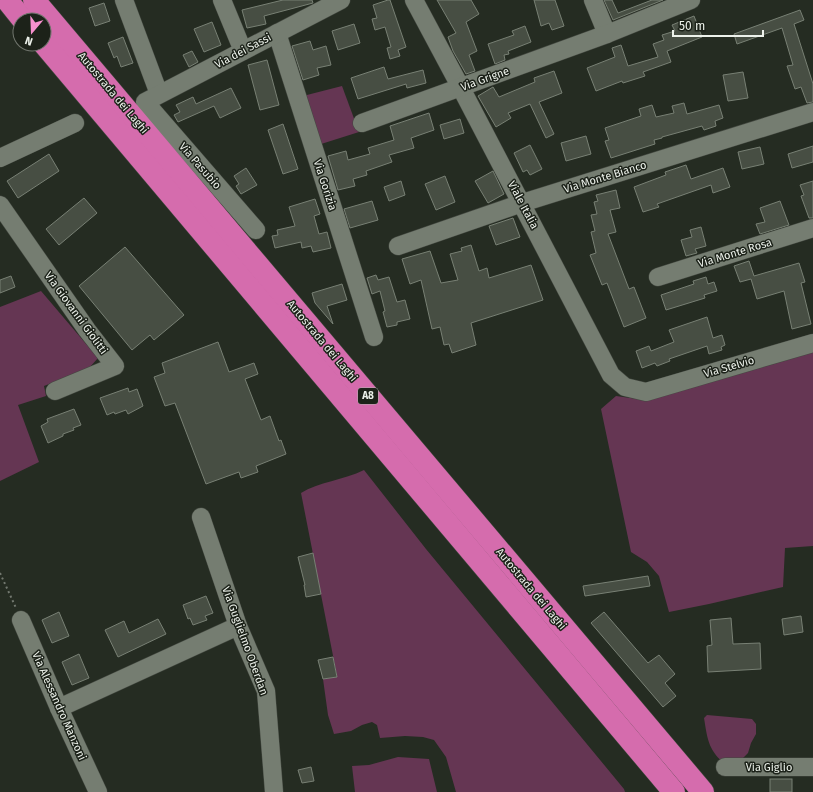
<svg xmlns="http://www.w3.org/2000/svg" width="813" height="792" font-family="'Fira Sans',sans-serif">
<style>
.green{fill:#653653}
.building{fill:#474e43;stroke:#788074}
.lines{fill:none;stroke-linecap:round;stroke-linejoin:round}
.minor-casing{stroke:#444941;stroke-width:19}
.highway-casing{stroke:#444941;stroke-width:23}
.path{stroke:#737970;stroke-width:2;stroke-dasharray:2 3;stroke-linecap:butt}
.minor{stroke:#757d71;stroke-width:18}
.highway{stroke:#d56cad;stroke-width:22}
.labels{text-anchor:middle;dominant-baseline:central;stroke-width:3;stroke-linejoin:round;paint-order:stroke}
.shield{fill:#1c2219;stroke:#aeb4ac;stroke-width:1}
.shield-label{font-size:10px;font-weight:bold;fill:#edf2eb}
.street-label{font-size:11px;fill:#edf2eb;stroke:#1c2219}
</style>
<rect width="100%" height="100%" fill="#252c22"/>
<g class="green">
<polygon points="342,86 359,132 318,145 303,96"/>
<polygon points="41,291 98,358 89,368 44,386 46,396 18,405 39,462 0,481 0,307"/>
<polygon points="813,349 813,546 785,548 783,587 709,604 669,612 659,576 647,562 631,552 601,409 616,396 645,400"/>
<path d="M364 470 426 549 624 789 625 792H456L446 757 434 740 423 737 405 736 380 738 377 725 372 722 362 725 351 731 334 734 328 715 323 679 337 676 301 493C318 482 344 480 364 470Z"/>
<path d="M707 715 752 719 756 724V734L751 743 748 753 742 759 723 762C708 750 707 736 704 718Z"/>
<polygon points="398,757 429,759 437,792 355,792 352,766 369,765"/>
</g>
<g class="building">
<polygon points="283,0 312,0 313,3 264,16 266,24 247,28 242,10"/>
<polygon points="388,0 390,0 406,47 398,50 400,56 390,59 387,48 391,47 385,27 375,30 372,19 377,18 373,5"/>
<polygon points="437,0 471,0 479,14 466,22 477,51 469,55 475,71 466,74 453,51 448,37 456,33"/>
<polygon points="534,0 555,0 564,26 552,30 549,23 541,26"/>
<polygon points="604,0 612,0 618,13 652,0 663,0 613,20"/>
<polygon points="104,3 110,21 95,26 89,8"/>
<polygon points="800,10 804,20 794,24 813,84 813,102 807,103 801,87 795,89 787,66 793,65 782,28 737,44 734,34"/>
<polygon points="694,16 702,37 667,51 671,62 643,72 645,76 623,83 622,81 596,91 587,68 615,57 612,48 621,45 628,66 658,57 653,44 664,40 662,35 675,31 672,25"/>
<polygon points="212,22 221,45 204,52 194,29"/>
<polygon points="354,24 360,43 338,50 332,31"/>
<polygon points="525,26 531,42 508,51 509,54 504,55 505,60 495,64 488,44 514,35 512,31"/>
<polygon points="123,37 133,63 121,67 117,56 114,58 108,43"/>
<polygon points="310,41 313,50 326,46 331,65 317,68 319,75 303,80 292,46"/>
<polygon points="192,51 198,62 189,67 183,55"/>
<polygon points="267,60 279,105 260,110 248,65"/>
<polygon points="384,67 388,79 423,70 426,83 407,88 406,84 358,99 351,78"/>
<polygon points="554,71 562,93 539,102 554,134 546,138 530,104 508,113 511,118 496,127 478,96 493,87 499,97 535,82 534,78"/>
<polygon points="743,72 748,98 728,101 723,75"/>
<polygon points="231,88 241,108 220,118 214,106 178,122 174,115 180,112 176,105 193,97 196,104"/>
<polygon points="684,103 687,114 719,105 723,118 715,121 716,126 704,130 702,126 662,137 662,138 654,140 655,144 611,158 605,141 609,140 605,128 641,116 639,109 652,105 656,117 674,113 672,106"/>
<polygon points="429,113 434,130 411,138 414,148 389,155 392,162 366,171 367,175 353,179 355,186 338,190 328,156 346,151 348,160 370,154 368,148 394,140 390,126"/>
<polygon points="460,119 464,133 444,139 440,125"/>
<polygon points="283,124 298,169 283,174 268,130"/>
<polygon points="586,136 591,154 566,161 561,143"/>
<polygon points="530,145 542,169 530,175 527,170 523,172 514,153"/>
<polygon points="813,146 813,162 792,168 788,154"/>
<polygon points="760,147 764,164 742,169 738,152"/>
<polygon points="49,154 59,171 18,198 7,181"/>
<polygon points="686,165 691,179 723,168 730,187 713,193 711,185 657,204 659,207 643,212 634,187 666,175 665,172"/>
<polygon points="246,168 257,185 241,194 236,186 239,184 234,176"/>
<polygon points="493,171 504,194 488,203 475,181"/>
<polygon points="445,176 455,202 436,210 425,184"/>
<polygon points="401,181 405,195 389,201 384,187"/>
<polygon points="813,181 813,218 809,218 801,196 804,195 800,185"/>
<polygon points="616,190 620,208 610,210 616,232 608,234 629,289 634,287 646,318 624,327 607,283 602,285 590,255 596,253 591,232 595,231 591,215 597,214 594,202 598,201 596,195"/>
<polygon points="84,198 97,213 59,245 46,229"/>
<polygon points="315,199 320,214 314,216 319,234 327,232 331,248 313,252 311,246 302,248 301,242 275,248 272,236 278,235 277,230 295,226 289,207"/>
<polygon points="372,201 378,220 350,228 344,209"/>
<polygon points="780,201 789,225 760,234 756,224 765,222 760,208"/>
<polygon points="513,218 520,237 496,245 489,226"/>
<polygon points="701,227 706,246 695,249 697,253 686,256 681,240 692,237 690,230"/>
<polygon points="471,245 479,271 487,268 489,278 531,265 543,300 471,323 476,345 452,353 449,344 444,345 440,327 432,329 421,280 410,284 402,259 430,251 441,283 458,280 450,254 462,251 461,248"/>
<polygon points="125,247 184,315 154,340 150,335 132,350 79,286"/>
<polygon points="749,261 754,276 799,263 805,282 801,283 811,324 792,329 784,291 757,299 751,279 740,282 734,266"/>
<polygon points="376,275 378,280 389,277 397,302 405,300 410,319 397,322 397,325 387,327 383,312 385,311 380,291 372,294 367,278"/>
<polygon points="11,276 15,287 0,293 0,280"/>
<polygon points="706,277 708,284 714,282 717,291 704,295 705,298 666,310 661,295 694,284 693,281"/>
<polygon points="342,284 347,300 327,306 333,324 315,303 312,293"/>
<polygon points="707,317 713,338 722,335 725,345 721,347 722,350 709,354 707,346 669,359 670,361 657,366 655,363 642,368 636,351 649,346 651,351 674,342 669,330"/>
<polygon points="218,342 229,372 254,363 258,374 245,379 261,420 270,416 279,441 281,440 286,454 256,466 258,472 241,478 239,472 206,484 175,403 165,406 154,377 165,373 162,363"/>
<polygon points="128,388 129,392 137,389 143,406 128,414 126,410 115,414 114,412 107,415 100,398"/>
<polygon points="74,409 81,425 73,428 74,430 63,434 63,436 48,443 41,426 48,422 47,419"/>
<polygon points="313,553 321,594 306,597 304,585 305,585 298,557"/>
<polygon points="648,576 650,586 585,596 583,586"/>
<polygon points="206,596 213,613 205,616 207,620 193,625 190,618 188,619 183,605"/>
<polygon points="59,612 69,636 52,643 42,620"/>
<polygon points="604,612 648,663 659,655 675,674 665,683 676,696 663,707 591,623"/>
<polygon points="801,616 803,632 784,635 782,619"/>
<polygon points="731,618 733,644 760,643 761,669 708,672 707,646 712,645 710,620"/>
<polygon points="158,619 166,634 118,657 105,630 124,621 129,633"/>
<polygon points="79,654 89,678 72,685 62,662"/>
<polygon points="333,657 337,677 323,679 318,660"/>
<polygon points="311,767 314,781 302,783 298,770"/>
<rect x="770" y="779" width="22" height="13"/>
</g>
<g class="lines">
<defs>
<g id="minor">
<polyline points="124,0 159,94"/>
<polyline points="222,0 243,51"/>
<polyline points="414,0 461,88 611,375 625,387 646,392 813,343"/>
<polyline points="593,0 607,34"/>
<polyline points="277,33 374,337"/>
<polyline points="362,123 607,34 691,0"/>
<polyline points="0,158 75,123"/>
<polyline points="0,205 87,330 115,366 55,391"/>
<polyline points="256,230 145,102 341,0"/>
<polyline points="398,246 522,203 813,112"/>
<polyline points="658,277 813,228"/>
<polyline points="201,517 238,626 266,691 274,792"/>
<polyline points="21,620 59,708 98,792"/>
<polyline points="59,708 238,626"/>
<polyline points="725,767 813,767"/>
</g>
<g id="highway">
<polyline points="7,0 23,20"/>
<polyline points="34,0 703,792"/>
<polyline points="44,44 674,792"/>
</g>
</defs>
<use href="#minor" class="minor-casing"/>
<use href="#highway" class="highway-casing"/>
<polyline class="path" points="0,573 16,608"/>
<use href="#minor" class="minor"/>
<use href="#highway" class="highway"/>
</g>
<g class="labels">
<rect class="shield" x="358" y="388" width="20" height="16" rx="3"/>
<g class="shield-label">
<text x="368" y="396">A8</text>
</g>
<g class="street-label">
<text transform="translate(243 51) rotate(-28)">Via dei Sassi</text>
<text transform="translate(485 79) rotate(-20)">Via Grigne</text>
<text transform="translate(113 93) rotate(50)">Autostrada dei Laghi</text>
<text transform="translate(200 166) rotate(49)">Via Pasubio</text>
<text transform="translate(605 177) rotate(-17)">Via Monte Bianco</text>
<text transform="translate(325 185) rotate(72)">Via Gorizia</text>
<text transform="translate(523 205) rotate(62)">Viale Italia</text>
<text transform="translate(735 253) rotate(-17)">Via Monte Rosa</text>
<text transform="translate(76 313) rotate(54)">Via Giovanni Giolitti</text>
<text transform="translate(322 341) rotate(50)">Autostrada dei Laghi</text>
<text transform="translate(729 367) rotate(-16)">Via Stelvio</text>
<text transform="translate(531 589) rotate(50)">Autostrada dei Laghi</text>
<text transform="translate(245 641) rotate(70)">Via Guglielmo Oberdan</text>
<text transform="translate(59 706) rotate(66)">Via Alessandro Manzoni</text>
<text x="769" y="767">Via Giglio</text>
</g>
</g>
<g transform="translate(32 32) rotate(199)"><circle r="19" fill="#1c2219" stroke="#70756d"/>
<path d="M0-3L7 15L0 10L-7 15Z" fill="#f790ce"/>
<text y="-6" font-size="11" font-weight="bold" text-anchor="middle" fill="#edf2eb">N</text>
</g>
<path d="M673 30v6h90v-6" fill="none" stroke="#edf2eb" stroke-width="2"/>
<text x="679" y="30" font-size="12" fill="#edf2eb" stroke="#1c2219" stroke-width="3" paint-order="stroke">50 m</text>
</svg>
